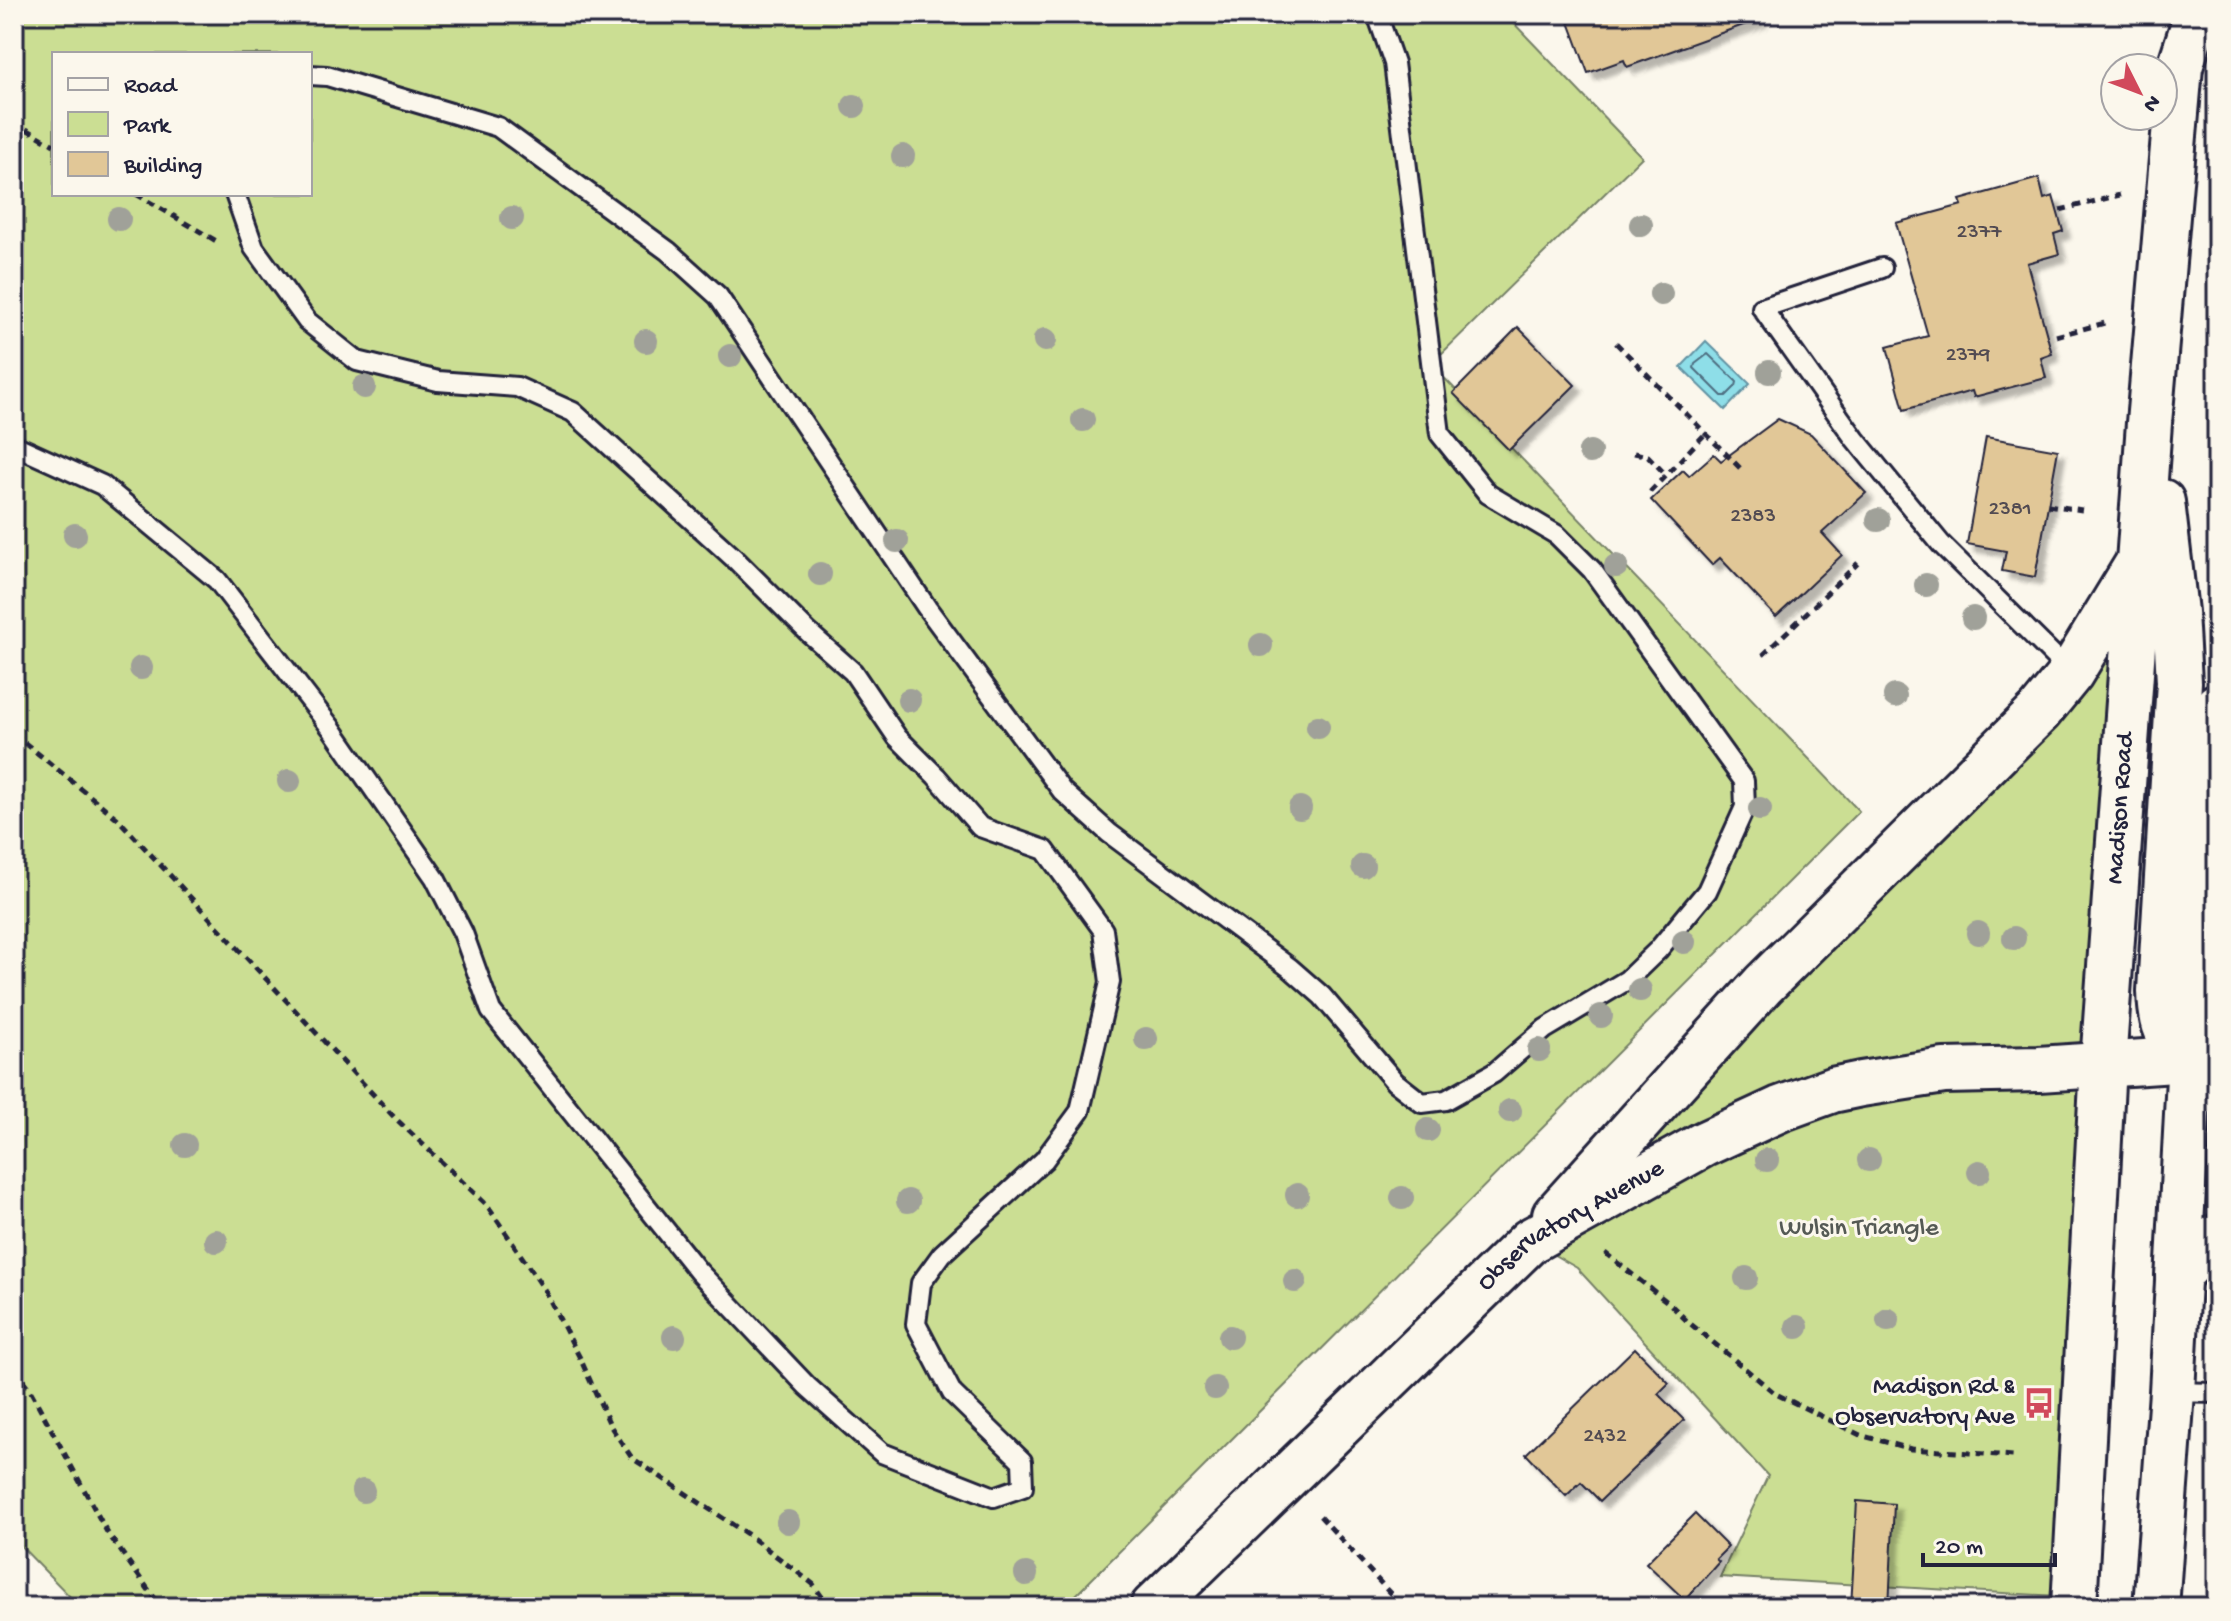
<svg xmlns="http://www.w3.org/2000/svg" width="2231" height="1621" font-family="'Gochi Hand',sans-serif">
<style>
.green{fill:#cbde93;stroke:#768067;stroke-width:2;fill-rule:evenodd}
.water{fill:#8edee8;stroke:#6393a3;stroke-width:2}
.lines{fill:none;stroke-linecap:round;stroke-linejoin:round}
.shore{stroke:#4d6d80;stroke-width:2}
.building{fill:#e1c797;stroke:#22223b;stroke-width:2;filter:url(#shadow)}
.service-casing{stroke:#22223b;stroke-width:24}
.tertiary-casing{stroke:#22223b;stroke-width:50}
.secondary-casing{stroke:#22223b;stroke-width:50}
.path{stroke:#22223b;stroke-width:5;stroke-dasharray:8 6;stroke-linecap:butt}
.service{stroke:#fbf7ec;stroke-width:18}
.tertiary{stroke:#fbf7ec;stroke-width:44}
.secondary{stroke:#fbf7ec;stroke-width:44}
.tree{fill:#a0a199}
.labels{text-anchor:middle;dominant-baseline:central;stroke-width:6;stroke-linejoin:round;paint-order:stroke}
.number-label{font-size:22px;fill:#524b52}
.street-label{font-size:26px;fill:#22223b;stroke:#fbf7ec}
.park-label{font-size:26px;fill:#555a55;stroke:#fbf7ec}
.poi-label{font-size:26px;fill:#22223b;stroke:#fbf7ec;text-anchor:end}
</style>
<defs>
<filter id="shadow"><feDropShadow dx="7" dy="7" stdDeviation="2" flood-color="#0004"/></filter>
</defs>
<rect width="100%" height="100%" fill="#fbf7ec"/>
<filter id="ink" filterUnits="userSpaceOnUse"><feTurbulence type="fractalNoise" baseFrequency=".0125" numOctaves="2"/><feDisplacementMap in="SourceGraphic" scale="16" xChannelSelector="R" yChannelSelector="G"/><feConvolveMatrix kernelMatrix="1 2 1 2 8 2 1 2 1" color-interpolation-filters="sRGB"/></filter>
<g filter="url(#ink)">
<g class="green">
<path d="M14 14H1505L1642 157 1431 364 1859 811 1064 1607H80L14 1539ZM54 54H310V194H54Z"/>
<polygon points="2138,563 2075,1597 1720,1577 1768,1476 1577,1268 1530,1241 1892,860"/>
</g>
<polygon class="water" points="1706,341 1750,384 1725,410 1681,367"/>
<g class="lines">
<polygon class="shore" points="1708,354 1737,382 1736,386 1726,396 1722,396 1694,368 1695,364"/>
</g>
<g class="building">
<polygon points="1566,14 1759,14 1760,19 1627,67 1624,60 1588,73"/>
<polygon points="2039,178 2044,199 2053,196 2063,231 2054,234 2059,254 2027,263 2052,354 2041,358 2046,378 1974,397 1972,391 1904,410 1887,347 1928,336 1896,223 1962,205 1960,200"/>
<polygon points="1518,327 1575,385 1509,450 1453,393"/>
<polygon points="1778,419 1811,434 1866,493 1822,533 1842,555 1776,617 1720,558 1712,565 1651,500 1683,470 1689,476 1714,454 1721,461"/>
<polygon points="1986,437 2058,450 2035,577 2002,571 2006,551 1967,544"/>
<polygon points="1635,1348 1669,1383 1658,1394 1684,1420 1600,1501 1581,1482 1566,1496 1526,1454"/>
<polygon points="1857,1501 1894,1504 1889,1607 1851,1607"/>
<polygon points="1695,1514 1728,1547 1716,1559 1719,1562 1685,1600 1646,1563"/>
</g>
<g class="lines">
<defs>
<g id="service">
<polyline points="310,75 327,76 498,127 668,251 718,296 927,608 1062,791 1109,833 1290,968 1322,996 1395,1082 1422,1103 1446,1100 1494,1073 1545,1029 1627,980 1658,950 1707,891 1745,807 1744,781 1592,570 1557,535 1488,494 1440,434 1394,63 1377,14"/>
<polyline points="1882,268 1762,308 1855,439 1941,544 2071,673"/>
<polyline points="14,445 102,485 217,580 332,729 435,878 463,933 491,1011 698,1271 807,1386 882,1453 994,1497 1023,1487 1022,1461 952,1393 916,1324 921,1283 942,1254 1044,1160 1080,1111 1110,982 1103,930 1045,850 980,827 936,776 897,737 853,672 808,632 735,559 573,412 517,387 438,381 357,361 307,321 254,248 235,194"/>
<polyline points="2172,1392 2217,1393"/>
</g>
<g id="tertiary">
<polyline points="1555,1215 1763,985 2040,711 2071,673 2138,563"/>
<polyline points="2178,1275 2217,1237"/>
<path id="s1" d="M1153 1607 1530 1241 1704 1144 1780 1109 1832 1090 1861 1084 1944 1071 2039 1069 2190 1059 2217 1061"/>
</g>
<g id="secondary">
<path d="M2162 502 2175 612 2179 682 2160 991C2161 1024 2165 1036 2190 1059"/>
<path id="s2" d="M2074 1607 2103 1064 2149 423 2180 67 2197 14"/>
<polyline points="2156,1607 2172,1392 2190,1059 2217,706"/>
</g>
</defs>
<use href="#service" class="service-casing"/>
<use href="#tertiary" class="tertiary-casing"/>
<use href="#secondary" class="secondary-casing"/>
<g class="path">
<polyline points="14,122 54,145"/>
<polyline points="136,194 218,242"/>
<polyline points="2060,210 2120,195"/>
<polyline points="2056,336 2105,323"/>
<polyline points="1616,343 1741,469"/>
<polyline points="1634,453 1648,456 1667,476"/>
<polyline points="1650,492 1706,433"/>
<polyline points="2048,505 2082,510"/>
<polyline points="1763,655 1858,563"/>
<polyline points="14,734 117,818 395,1118 486,1204 544,1289 580,1358 611,1427 632,1458 750,1536 813,1584 829,1607"/>
<polyline points="1605,1253 1670,1304 1687,1321 1776,1394 1860,1435 1911,1449 2014,1456"/>
<polyline points="14,1369 29,1388 107,1532 161,1607"/>
<polyline points="1320,1516 1398,1602"/>
<polyline points="1231,1606 1233,1607"/>
<polyline points="1382,1607 1392,1596"/>
</g>
<use href="#service" class="service"/>
<use href="#tertiary" class="tertiary"/>
<use href="#secondary" class="secondary"/>
</g>
<g class="tree">
<circle cx="854" cy="106" r="12"/>
<circle cx="903" cy="156" r="12"/>
<circle cx="512" cy="218" r="12"/>
<circle cx="119" cy="219" r="12"/>
<circle cx="1641" cy="225" r="12"/>
<circle cx="1661" cy="294" r="12"/>
<circle cx="1045" cy="340" r="12"/>
<circle cx="646" cy="341" r="12"/>
<circle cx="730" cy="356" r="12"/>
<circle cx="1769" cy="372" r="12"/>
<circle cx="364" cy="387" r="12"/>
<circle cx="1083" cy="420" r="12"/>
<circle cx="1590" cy="452" r="12"/>
<circle cx="1878" cy="520" r="12"/>
<circle cx="75" cy="535" r="12"/>
<circle cx="897" cy="541" r="12"/>
<circle cx="1616" cy="566" r="12"/>
<circle cx="820" cy="574" r="12"/>
<circle cx="1926" cy="585" r="12"/>
<circle cx="1973" cy="618" r="12"/>
<circle cx="1261" cy="645" r="12"/>
<circle cx="141" cy="668" r="12"/>
<circle cx="1895" cy="696" r="12"/>
<circle cx="909" cy="700" r="12"/>
<circle cx="1318" cy="727" r="12"/>
<circle cx="289" cy="781" r="12"/>
<circle cx="1300" cy="808" r="12"/>
<circle cx="1760" cy="809" r="12"/>
<circle cx="1363" cy="866" r="12"/>
<circle cx="1978" cy="933" r="12"/>
<circle cx="2014" cy="938" r="12"/>
<circle cx="1684" cy="942" r="12"/>
<circle cx="1640" cy="990" r="12"/>
<circle cx="1601" cy="1016" r="12"/>
<circle cx="1146" cy="1039" r="12"/>
<circle cx="1539" cy="1050" r="12"/>
<circle cx="1510" cy="1111" r="12"/>
<circle cx="1428" cy="1130" r="12"/>
<circle cx="185" cy="1145" r="12"/>
<circle cx="1767" cy="1160" r="12"/>
<circle cx="1869" cy="1160" r="12"/>
<circle cx="1979" cy="1172" r="12"/>
<circle cx="1297" cy="1195" r="12"/>
<circle cx="1402" cy="1198" r="12"/>
<circle cx="908" cy="1201" r="12"/>
<circle cx="216" cy="1241" r="12"/>
<circle cx="1746" cy="1278" r="12"/>
<circle cx="1295" cy="1281" r="12"/>
<circle cx="1888" cy="1320" r="12"/>
<circle cx="1797" cy="1327" r="12"/>
<circle cx="674" cy="1337" r="12"/>
<circle cx="1230" cy="1337" r="12"/>
<circle cx="1215" cy="1388" r="12"/>
<circle cx="363" cy="1491" r="12"/>
<circle cx="788" cy="1522" r="12"/>
<circle cx="1026" cy="1574" r="12"/>
</g>
</g>
<defs>
<symbol id="bus-bare" viewBox="-9 -9 18 18"><path d="M-5-6H5V4H4V6H2V4H-2V6H-4V4H-5ZM-3.5-4V0h7V-4ZM-3.5 1.2v1.5H-2V1.2ZM2 1.2v1.5H3.5V1.2Z" fill="#d1495b" stroke="#fbf7ec" stroke-width="2.5" paint-order="stroke"/></symbol>
</defs>
<g fill-rule="evenodd">
<use href="#bus-bare" x="2017" y="1381" width="44" height="44"/>
</g>
<g class="labels">
<g class="number-label">
<text x="1979" y="233">2377</text>
<text x="1968" y="356">2379</text>
<text x="2010" y="510">2381</text>
<text x="1753" y="517">2383</text>
<text x="1605" y="1437">2432</text>
</g>
<g class="street-label">
<text stroke="none"><textPath href="#s2" startOffset="800">Madison Road</textPath></text>
<text stroke="none"><textPath href="#s1" startOffset="568">Observatory Avenue</textPath></text>
</g>
<g class="park-label">
<text x="1859" y="1229">Wulsin Triangle</text>
</g>
<g class="poi-label">
<text x="2015" y="1388">Madison Rd &amp;<tspan x="2015" dy="30">Observatory Ave</tspan></text>
</g>
</g>
<rect width="2231" height="1621" fill="none" stroke="#fbf7ec" stroke-width="48"/>
<rect x="24" y="24" width="2183" height="1573" fill="none" stroke="#22223b" stroke-width="3" filter="url(#ink)"/>
<rect x="52" y="52" width="260" height="144" fill="#fbf7ec" stroke="#a4a2a5" stroke-width="2"/>
<rect x="68" y="78" width="40" height="12" fill="#fbf7ec" stroke="#a4a2a5" stroke-width="2"/>
<text x="124" y="92" font-size="24" fill="#22223b">Road</text>
<rect x="68" y="112" width="40" height="24" fill="#cbde93" stroke="#a4a2a5" stroke-width="2"/>
<text x="124" y="132" font-size="24" fill="#22223b">Park</text>
<rect x="68" y="152" width="40" height="24" fill="#e1c797" stroke="#a4a2a5" stroke-width="2"/>
<text x="124" y="172" font-size="24" fill="#22223b">Building</text>
<g transform="translate(2139 92) rotate(132)"><circle r="38" fill="#fbf7ec" stroke="#a4a2a5" stroke-width="2"/>
<path d="M0-6L14 30L0 20L-14 30Z" fill="#d1495b"/>
<text y="-12" font-size="22" font-weight="bold" text-anchor="middle" fill="#22223b">N</text>
</g>
<path d="M1923 1553v12h132v-12" fill="none" stroke="#22223b" stroke-width="4"/>
<text x="1935" y="1553" font-size="24" fill="#22223b" stroke="#fbf7ec" stroke-width="6" paint-order="stroke">20 m</text>
</svg>
